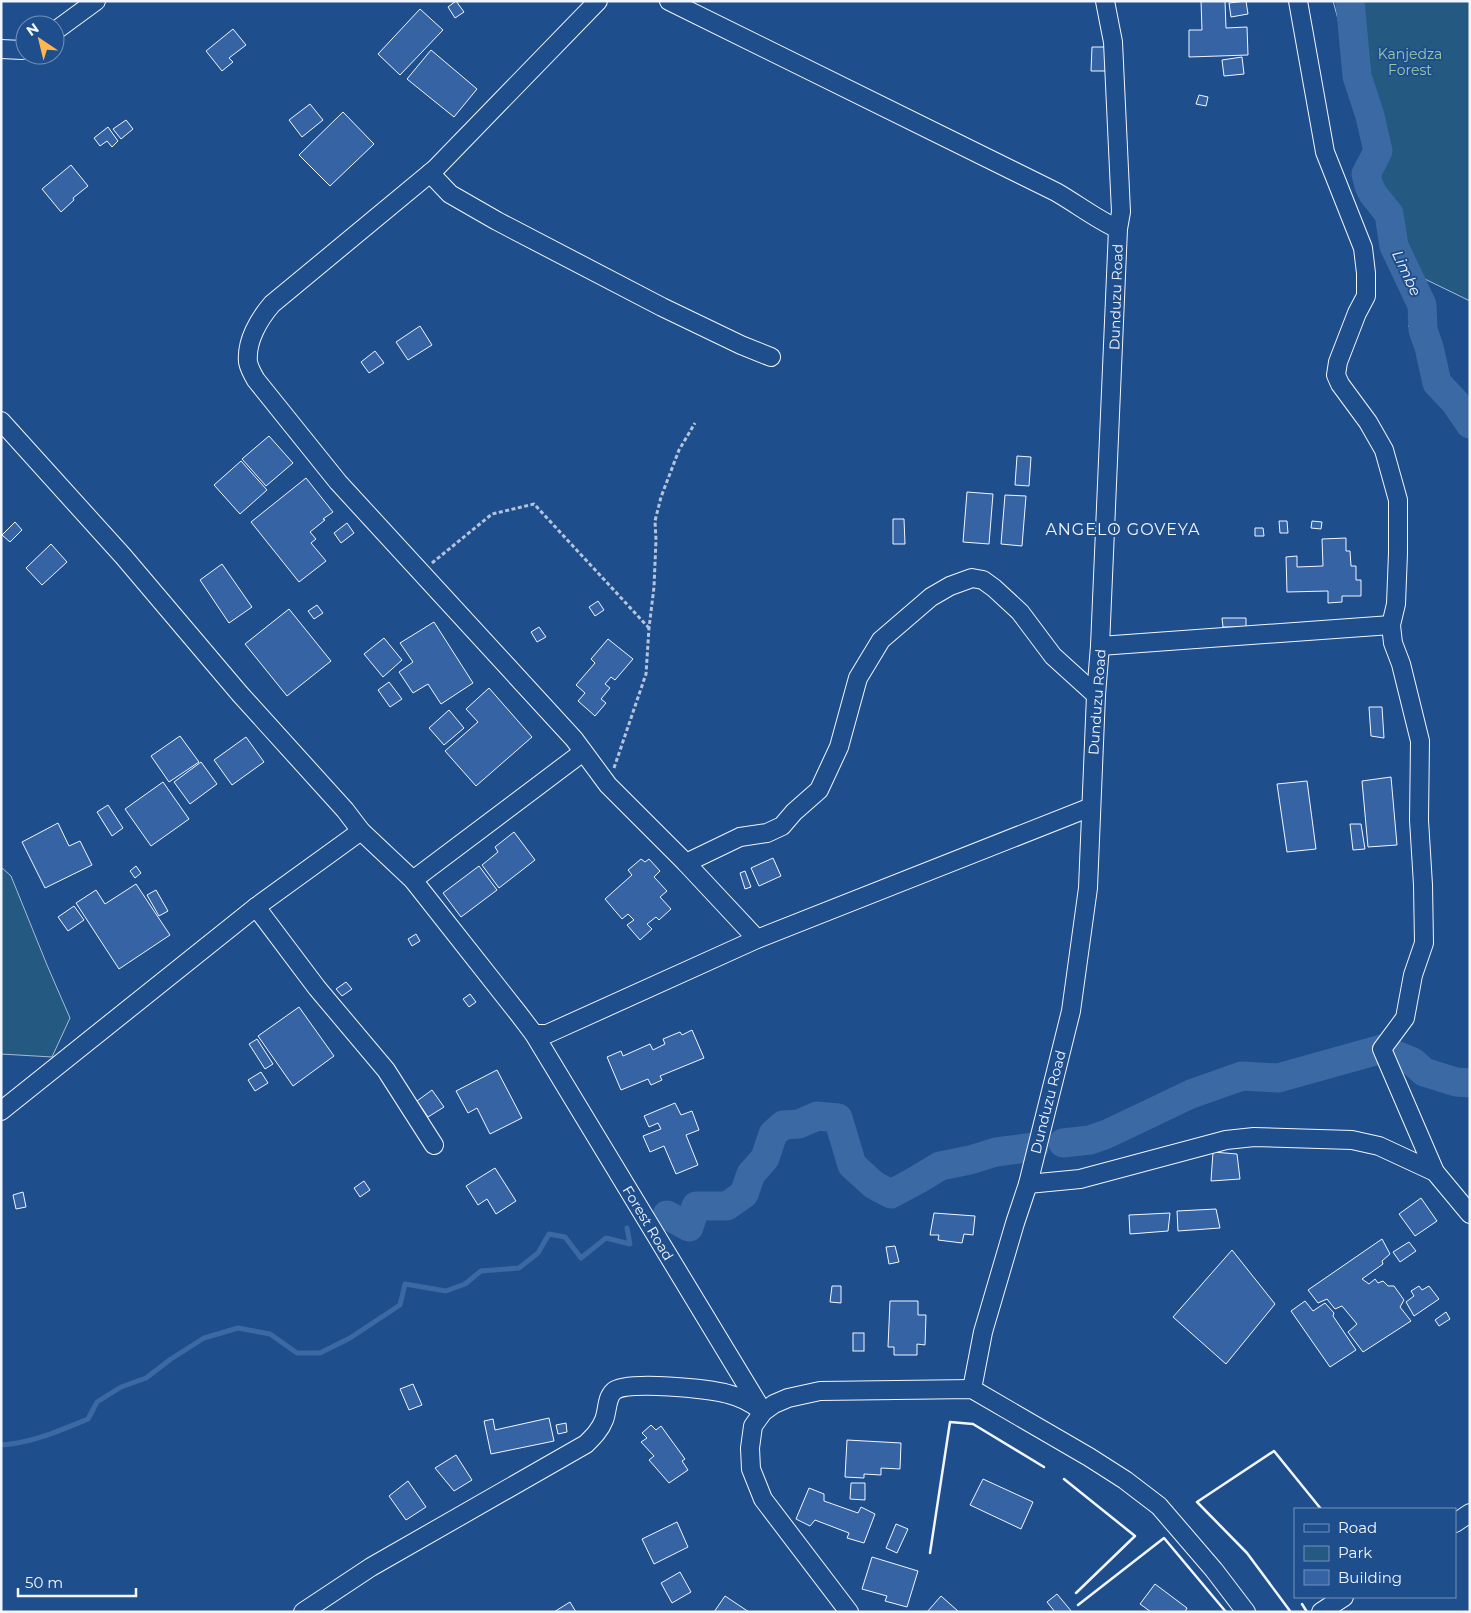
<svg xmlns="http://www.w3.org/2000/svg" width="1471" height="1613" font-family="Montserrat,sans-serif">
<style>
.green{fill:#245a82;stroke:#a8bbd7}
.water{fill:#3b69a3;stroke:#a8bbd7}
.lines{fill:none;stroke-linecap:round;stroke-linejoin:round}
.stream{stroke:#3b69a3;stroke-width:5}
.river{stroke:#3b69a3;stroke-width:29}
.building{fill:#3563a3;stroke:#f2f6ff}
.minor-casing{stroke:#f2f6ff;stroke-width:20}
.path{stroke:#b3c4dc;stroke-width:3;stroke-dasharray:4 2.5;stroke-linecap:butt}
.minor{stroke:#1f4e8c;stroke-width:18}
.wall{stroke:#f2f6ff;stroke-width:2.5}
.labels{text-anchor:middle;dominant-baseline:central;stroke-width:4;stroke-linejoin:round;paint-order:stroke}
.park-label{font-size:14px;fill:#97c8a6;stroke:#1f4e8c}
.street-label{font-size:14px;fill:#f2f6ff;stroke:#1f4e8c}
.water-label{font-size:15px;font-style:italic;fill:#f2f6ff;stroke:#1f4e8c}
.quarter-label{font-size:16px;letter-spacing:1px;fill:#f2f6ff;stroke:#1f4e8c}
</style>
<rect width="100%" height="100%" fill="#1f4e8c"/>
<g class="green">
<polygon points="1333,1 1470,1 1470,301 1392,263 1349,59"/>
<polygon points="1,867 11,876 47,965 70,1018 52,1057 1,1054"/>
</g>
<path class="water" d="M1419 299C1424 306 1430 313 1428 322H1421L1420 329 1433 335 1427 340 1421 339 1420 335 1415 334V330L1408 326H1414L1417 321 1413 322 1409 315 1416 318 1421 315 1415 312 1417 301Z"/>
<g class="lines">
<path class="stream" d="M1 1445C32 1443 59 1431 88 1419L97 1402 121 1387 146 1378 171 1359 204 1338 238 1328 270 1334 297 1353H320L350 1338 400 1305 405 1284 446 1291 465 1284 481 1271 519 1268 538 1253 549 1234 565 1237 581 1258 606 1238 630 1244 627 1228"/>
<g class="river">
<polyline points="1350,1 1357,76 1370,116 1378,151 1366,174 1369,186 1373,194 1389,214 1394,246 1422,305 1423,330 1429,347 1437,383 1455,402 1470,424"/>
<polyline points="1063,1143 1090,1140 1107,1134 1191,1094 1242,1076 1278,1078 1382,1049 1413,1062 1424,1072 1456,1082 1470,1083"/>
<polyline points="667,1215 689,1227 696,1206 727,1206 744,1194 751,1174 765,1158 773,1134 783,1125 799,1124 817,1116 838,1118 852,1165 874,1185 891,1194 917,1180 940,1166 970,1160 996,1152 1034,1147"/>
</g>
</g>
<g class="building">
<polygon points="456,1 464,12 455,18 448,7"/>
<polygon points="1201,1 1225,1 1226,28 1247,27 1248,55 1189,57 1189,30 1202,30"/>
<polygon points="1246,1 1248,14 1231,17 1229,3"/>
<polygon points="420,9 443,30 400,75 378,54"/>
<polygon points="233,29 246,45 229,58 233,62 222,71 206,51"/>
<polygon points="1092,47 1107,47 1106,71 1091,71"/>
<polygon points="431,50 477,89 454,117 407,79"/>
<polygon points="1242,57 1244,74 1224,76 1222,60"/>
<polygon points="1199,95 1208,97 1206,106 1196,104"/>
<polygon points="310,104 323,120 302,137 289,120"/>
<polygon points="343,112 374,144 330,186 299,155"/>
<polygon points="126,120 133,129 121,139 113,129"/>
<polygon points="108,127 118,141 112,147 107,141 100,146 94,138"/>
<polygon points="71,165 88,186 73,198 74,200 61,212 42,189"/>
<polygon points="420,326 432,345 408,360 396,342"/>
<polygon points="375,351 384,363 369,373 361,362"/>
<polygon points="269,436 293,463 266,486 242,459"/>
<polygon points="1017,456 1031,457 1029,486 1015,485"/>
<polygon points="241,461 267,490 240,514 214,485"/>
<polygon points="306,478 333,512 323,519 325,520 310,532 316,539 311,543 326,561 299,582 251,522"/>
<polygon points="967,492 993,494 989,544 963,542"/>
<polygon points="1005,495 1026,496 1022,546 1001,544"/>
<polygon points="893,519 904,519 905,544 893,544"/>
<polygon points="1279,521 1287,521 1288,533 1280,533"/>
<polygon points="1312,521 1322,522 1321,529 1311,528"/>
<polygon points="15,522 22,530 10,542 2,535"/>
<polygon points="347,523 354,533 341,543 334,533"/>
<polygon points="1255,528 1263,528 1264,536 1255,536"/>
<polygon points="1346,538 1346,551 1350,551 1351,566 1356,566 1356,580 1361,580 1361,596 1342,596 1342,602 1328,603 1328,591 1287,592 1286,557 1297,556 1297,567 1323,566 1322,539"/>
<polygon points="51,544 67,562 42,585 26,568"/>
<polygon points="222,564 252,607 229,623 200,580"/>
<polygon points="598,601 604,610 595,616 589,607"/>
<polygon points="317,605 323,613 314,619 308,611"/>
<polygon points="289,609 331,661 287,696 245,644"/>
<polygon points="1222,618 1246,618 1246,627 1223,627"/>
<polygon points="434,622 473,683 441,704 428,684 413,693 399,672 413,662 400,643"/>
<polygon points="539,627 546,637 537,642 531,632"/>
<polygon points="384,638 402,660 383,677 364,654"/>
<polygon points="608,639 633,659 615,680 611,677 605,684 610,688 601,699 606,703 595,716 578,701 585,693 576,685 595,663 591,659"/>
<polygon points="389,682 402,699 390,707 378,690"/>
<polygon points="489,688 532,737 476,786 445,751 478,722 466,709"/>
<polygon points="1369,707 1382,707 1384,738 1371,736"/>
<polygon points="449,710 464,728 444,745 429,728"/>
<polygon points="180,736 199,762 169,782 151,756"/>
<polygon points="246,737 264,762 232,785 214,760"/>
<polygon points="201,762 217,784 190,804 174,782"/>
<polygon points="1391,777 1397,845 1368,847 1362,781"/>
<polygon points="1307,781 1316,849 1287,852 1277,784"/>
<polygon points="163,782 189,819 151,846 125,809"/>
<polygon points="108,805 123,828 112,836 97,812"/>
<polygon points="58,823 69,846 80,841 92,865 45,888 22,842"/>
<polygon points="1350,824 1361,824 1365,849 1353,850"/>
<polygon points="514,832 535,860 499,888 482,865 498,852 495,847"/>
<polygon points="773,858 781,876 759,886 751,868"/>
<polygon points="641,859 645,862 649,859 660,871 654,877 667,891 660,897 671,909 659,920 656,917 647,924 652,929 640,940 627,925 634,920 628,914 622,919 605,899 632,875 628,870"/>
<polygon points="136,866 141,873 135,878 130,871"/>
<polygon points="479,866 497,890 461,917 443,893"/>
<polygon points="745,871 751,887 745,889 740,873"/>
<polygon points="136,884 170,935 119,969 76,903 96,890 105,904"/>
<polygon points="156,890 168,911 159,916 147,895"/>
<polygon points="74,906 84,920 68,931 58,917"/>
<polygon points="416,934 420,941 412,946 408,939"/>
<polygon points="346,982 352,989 342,996 336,989"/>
<polygon points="470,994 476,1002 469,1007 463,999"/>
<polygon points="299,1007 334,1056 293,1086 258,1036"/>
<polygon points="692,1030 704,1058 660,1076 662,1080 651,1085 648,1079 621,1090 607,1057 621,1051 623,1056 650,1044 653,1050 665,1044 663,1039 680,1032 682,1035"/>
<polygon points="257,1039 273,1064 265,1069 249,1044"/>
<polygon points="497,1070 522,1118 490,1134 477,1108 468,1113 456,1091"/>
<polygon points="261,1072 268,1083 255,1091 248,1080"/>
<polygon points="432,1090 444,1107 428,1117 417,1101"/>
<polygon points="675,1103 681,1115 692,1111 699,1130 686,1135 698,1165 676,1174 664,1146 650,1152 643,1136 661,1129 658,1123 649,1127 644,1116"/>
<polygon points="1213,1152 1237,1154 1240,1179 1211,1181"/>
<polygon points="495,1168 516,1201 496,1214 487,1199 478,1205 466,1186"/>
<polygon points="364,1181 370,1190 360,1197 354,1188"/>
<polygon points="23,1192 26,1207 16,1209 13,1195"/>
<polygon points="1421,1198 1437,1221 1415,1236 1399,1214"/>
<polygon points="1216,1209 1220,1228 1178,1231 1177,1211"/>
<polygon points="934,1213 975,1216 973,1235 964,1234 962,1243 938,1240 939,1235 930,1235"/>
<polygon points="1170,1213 1168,1231 1130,1234 1129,1215"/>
<polygon points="1382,1239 1390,1254 1382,1261 1383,1264 1362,1279 1369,1284 1375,1279 1378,1283 1383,1281 1388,1286 1394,1286 1404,1300 1400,1307 1411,1321 1363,1352 1348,1332 1357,1324 1342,1306 1335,1309 1327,1299 1318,1303 1308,1290"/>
<polygon points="1409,1242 1416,1251 1400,1262 1393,1252"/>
<polygon points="895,1246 899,1262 889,1264 886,1247"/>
<polygon points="1232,1250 1275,1304 1226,1364 1173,1317"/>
<polygon points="832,1286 841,1286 841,1303 830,1302"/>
<polygon points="1419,1286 1422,1290 1429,1286 1439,1299 1414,1316 1406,1302 1414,1296 1411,1291"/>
<polygon points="890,1301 918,1301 918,1315 926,1315 925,1345 917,1344 917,1355 894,1355 894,1347 888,1347"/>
<polygon points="1305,1301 1313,1311 1325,1303 1334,1313 1333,1316 1356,1350 1330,1367 1291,1311"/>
<polygon points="1446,1312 1450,1319 1439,1326 1435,1320"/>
<rect x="853" y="1333" width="11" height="18"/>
<polygon points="413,1384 422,1405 409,1410 400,1389"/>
<polygon points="549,1418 554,1441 491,1454 484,1421 493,1419 495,1430"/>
<polygon points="566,1423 567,1432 558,1434 556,1425"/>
<polygon points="651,1425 656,1430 661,1426 685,1459 682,1461 688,1470 669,1483 649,1460 654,1456 641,1442 647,1438 642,1433"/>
<polygon points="847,1440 901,1443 900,1469 881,1468 881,1475 864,1474 864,1478 845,1477"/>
<polygon points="456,1455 472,1480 454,1491 435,1468"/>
<polygon points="983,1479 1033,1502 1021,1529 970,1505"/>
<polygon points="408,1481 426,1507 406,1520 389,1496"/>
<polygon points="851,1483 865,1483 865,1500 850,1499"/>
<polygon points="809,1488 824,1494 824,1501 858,1513 861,1507 875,1514 864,1543 847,1538 849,1533 815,1520 810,1526 796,1519"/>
<polygon points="677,1522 688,1547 654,1564 642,1539"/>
<polygon points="896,1524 908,1529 897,1553 886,1548"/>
<polygon points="872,1557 918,1571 907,1607 885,1601 887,1596 862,1589"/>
<polygon points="680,1572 691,1592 672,1603 661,1583"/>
<polygon points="1155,1584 1187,1608 1185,1612 1151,1612 1140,1604"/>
<polygon points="1057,1594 1072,1612 1055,1612 1047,1602"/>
<polygon points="725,1596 749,1612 714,1612"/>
<polygon points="941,1596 959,1612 927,1612"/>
<polygon points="570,1602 576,1612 554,1612"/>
</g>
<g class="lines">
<defs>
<g id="minor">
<path d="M598 1 435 169 272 304C259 319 246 341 248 362 249 367 253 375 256 380L338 482 574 739 608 785 686 863 757 939"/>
<path d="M669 1 1056 192C1077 204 1096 219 1118 229"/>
<polyline points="1298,1 1325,152 1363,248 1366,273 1366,296 1357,313 1338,362 1336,375 1340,384 1368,422 1384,450 1398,500 1398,553 1396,604 1391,625 1393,643 1401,664 1420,741 1419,820 1423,885 1424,943 1413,975 1405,1018 1382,1049 1435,1172"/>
<polyline points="55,31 96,1"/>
<polyline points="1,49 22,50 25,48"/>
<polyline points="430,173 450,194 497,221 662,307 741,345 771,357"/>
<polyline points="1,421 123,556 240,694 345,810 361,831 413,880 518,1013 534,1034 763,1412"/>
<polyline points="1100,646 1391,625"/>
<polyline points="686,863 740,837 767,833 782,826 794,812 819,790 839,747 858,678 881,640 931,597 950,586 972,578 983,580 994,588 1020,612 1053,656 1096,695"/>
<polyline points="413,880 583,752"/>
<polyline points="256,907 317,988 386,1070 434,1145"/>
<polyline points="534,1034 547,1034 757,939 1091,807"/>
<polyline points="1,1111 256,907 361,831"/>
<polyline points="1028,1184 1080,1179 1226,1140 1254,1137 1352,1140 1379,1146 1435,1172 1470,1214"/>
<polyline points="972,1389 983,1332 1015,1223 1028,1184 1071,1011 1088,888 1096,695 1100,646 1118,229 1121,212 1113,42 1105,1"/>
<polyline points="1455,1523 1470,1513"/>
<path d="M303 1612 371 1567 586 1444C594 1436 600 1430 604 1420 608 1410 606 1398 614 1391 626 1380 711 1389 728 1394 740 1397 750 1402 759 1409"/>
<polyline points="849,1612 763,1499 751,1469 750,1448 753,1426 763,1412 774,1404 788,1398 820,1391 972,1389 1089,1457 1125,1480 1159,1506 1214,1570 1246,1612"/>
<polyline points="1321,1612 1344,1597"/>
</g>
</defs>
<use href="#minor" class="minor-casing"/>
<g class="path">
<polyline points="432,563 492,514 534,504 649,628"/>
<polyline points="614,768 646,674 649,628 654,587 656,540 655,521 661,497 679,450 695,423"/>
</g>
<use href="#minor" class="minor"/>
<g class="wall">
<polyline points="1064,1479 1135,1536 1076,1593"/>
<polyline points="930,1553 950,1422 973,1424 1044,1467"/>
<polyline points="1302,1604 1307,1612"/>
<polyline points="1078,1605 1164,1538 1226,1612"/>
<polyline points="1290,1611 1247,1553 1197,1502 1274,1451 1321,1509"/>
</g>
</g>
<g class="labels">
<g class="park-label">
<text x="1410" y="54">Kanjedza<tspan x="1410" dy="16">Forest</tspan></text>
</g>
<g class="street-label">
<text transform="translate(1116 297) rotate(-88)">Dunduzu Road</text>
<text transform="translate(1097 702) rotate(-86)">Dunduzu Road</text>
<text transform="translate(1048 1102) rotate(-76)">Dunduzu Road</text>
<text transform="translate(648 1223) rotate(59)">Forest Road</text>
</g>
<g class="water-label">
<text transform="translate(1407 273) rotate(65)">Limbe</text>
</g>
<g class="quarter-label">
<text x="1123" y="529">ANGELO GOVEYA</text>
</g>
</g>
<rect width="1471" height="1613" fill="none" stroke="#f2f6ff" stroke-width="5"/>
<rect x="1294" y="1508" width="162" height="90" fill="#1f4e8c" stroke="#7391ba"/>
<rect x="1304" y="1524" width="25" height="8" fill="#1f4e8c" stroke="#7391ba"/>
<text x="1338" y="1533" font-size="15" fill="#f2f6ff">Road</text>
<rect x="1304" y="1546" width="25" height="15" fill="#245a82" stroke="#7391ba"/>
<text x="1338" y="1558" font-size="15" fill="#f2f6ff">Park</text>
<rect x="1304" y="1570" width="25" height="15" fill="#3563a3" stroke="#7391ba"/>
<text x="1338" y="1583" font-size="15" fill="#f2f6ff">Building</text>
<g transform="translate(40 40) rotate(325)"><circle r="24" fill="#1f4e8c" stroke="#7391ba"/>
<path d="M0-4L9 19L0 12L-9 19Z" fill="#ffb74d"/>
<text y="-8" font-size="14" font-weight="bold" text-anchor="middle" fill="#f2f6ff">N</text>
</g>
<path d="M18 1588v8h118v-8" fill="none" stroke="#f2f6ff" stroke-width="2.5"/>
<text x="25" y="1588" font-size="15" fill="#f2f6ff" stroke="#1f4e8c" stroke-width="4" paint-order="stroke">50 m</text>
</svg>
